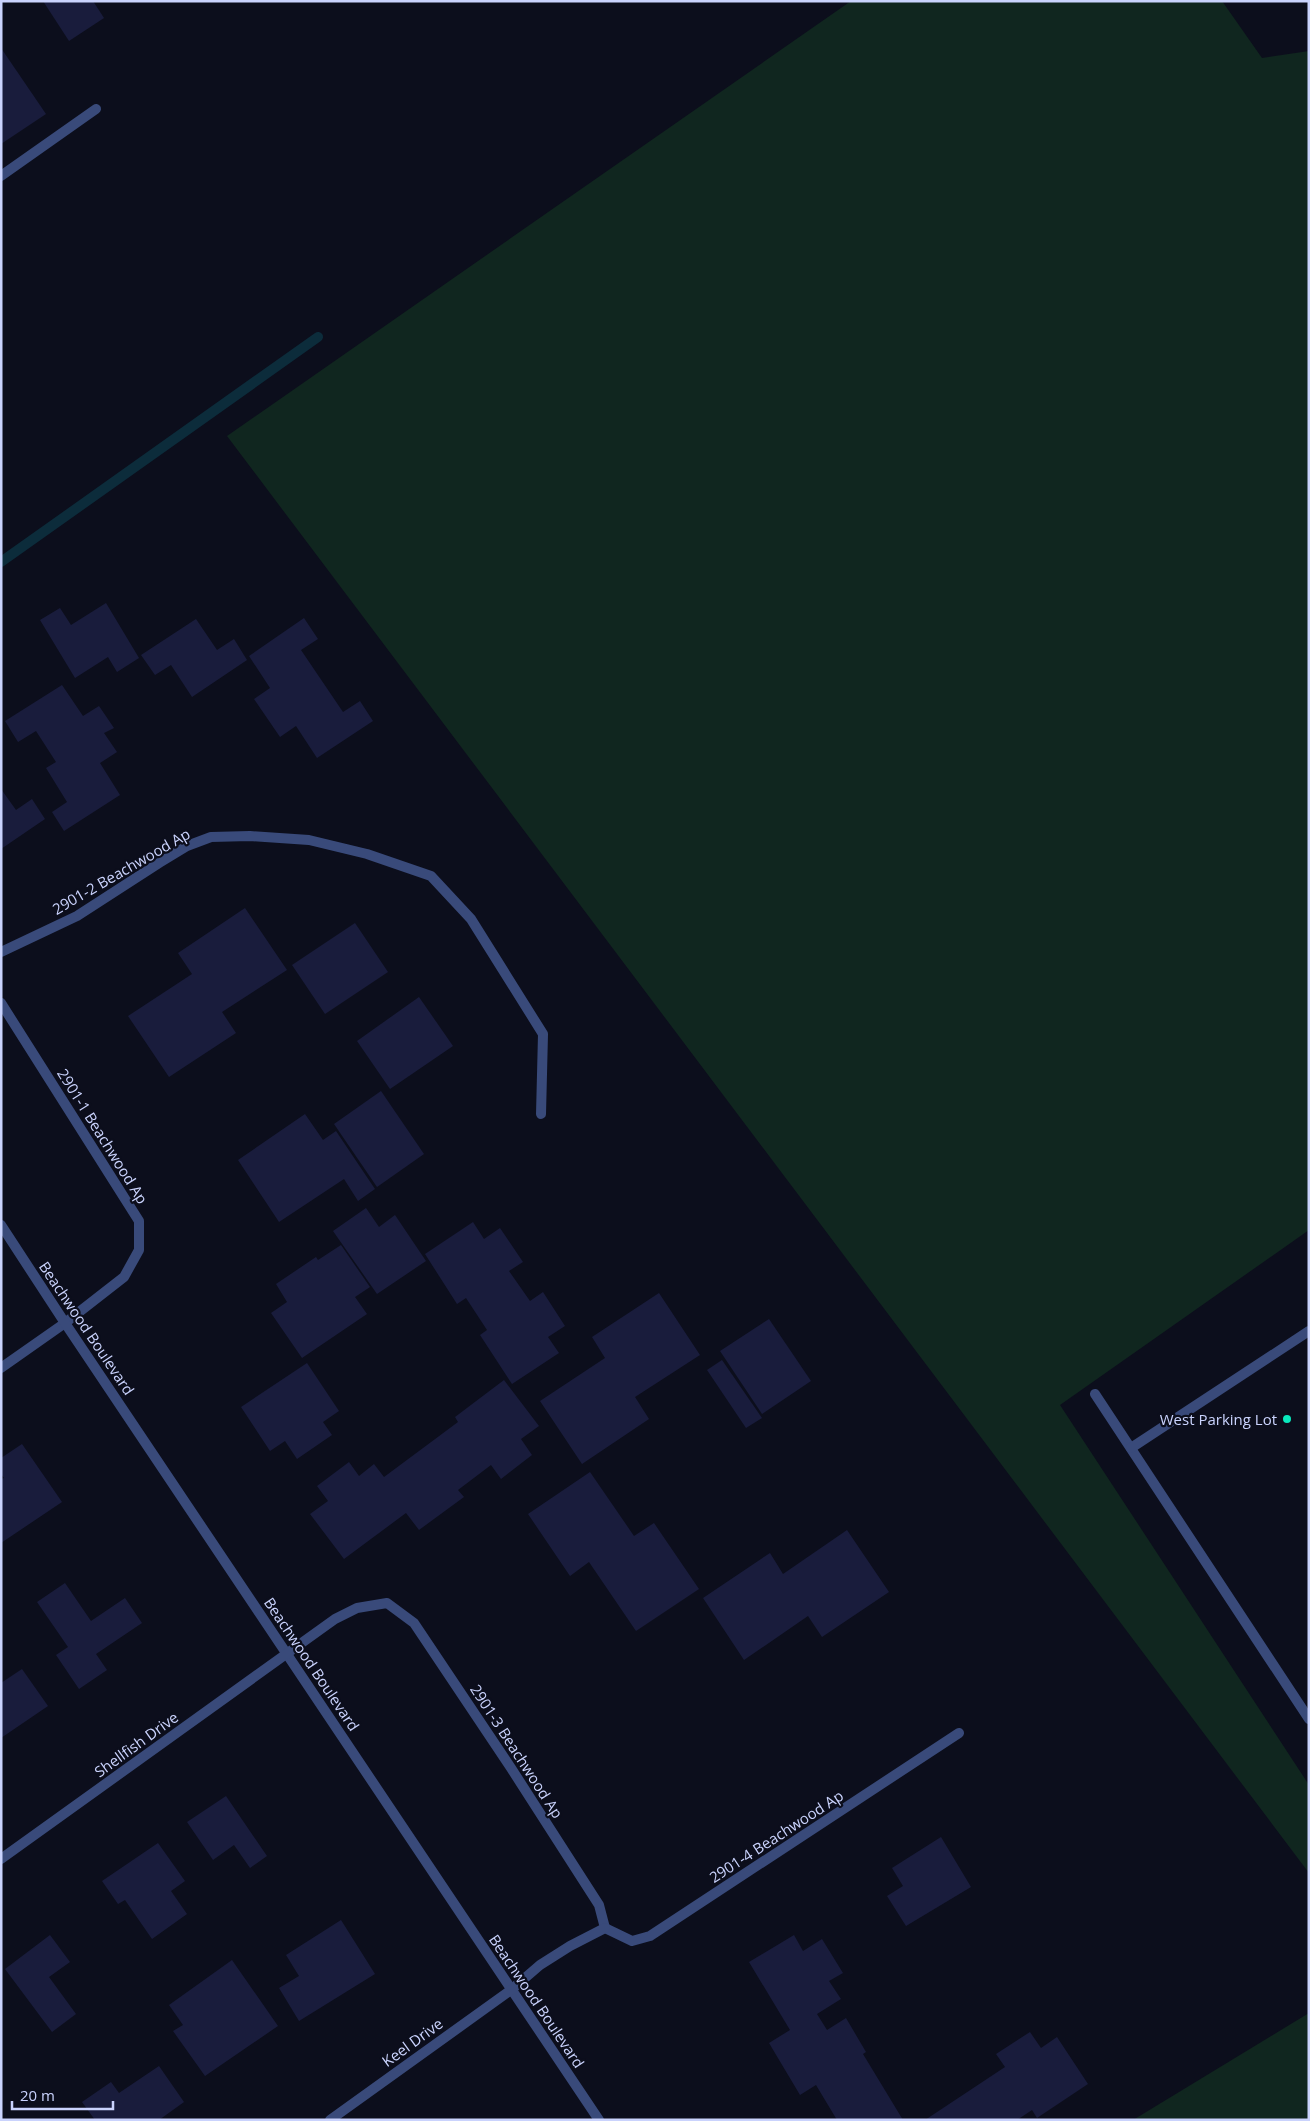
<svg xmlns="http://www.w3.org/2000/svg" width="1310" height="2121" font-family="'Open Sans',sans-serif">
<style>
.green{fill:#10261f}
.lines{fill:none;stroke-linecap:round;stroke-linejoin:round}
.stream{stroke:#0c2c3b;stroke-width:10}
.building{fill:#191c3c}
.service{stroke:#394a7a;stroke-width:10}
.minor{stroke:#394a7a;stroke-width:10}
.poi-dot{fill:#09e9bd;stroke:#0c0e1c;stroke-width:2}
.labels{text-anchor:middle;dominant-baseline:central;stroke-width:4.5;stroke-linejoin:round;paint-order:stroke}
.street-label{font-size:15px;fill:#cad3fd;stroke:#0c0e1c}
.poi-label{font-size:15px;fill:#cad3fd;stroke:#0c0e1c;text-anchor:end}
</style>
<rect width="100%" height="100%" fill="#0c0e1c"/>
<g class="green">
<polygon points="851,1 1222,1 1262,58 1309,51 1309,1230 1060,1405 1309,1785 1309,1873 227,436"/>
<polygon points="1309,2013 1309,2120 1133,2120"/>
</g>
<g class="lines">
<polyline class="stream" points="1,562 318,337"/>
</g>
<g class="building">
<polygon points="43,1 93,1 104,18 69,41"/>
<polygon points="1,48 46,114 1,144"/>
<polygon points="106,603 139,658 117,672 108,657 75,678 40,620 60,608 71,625"/>
<polygon points="304,618 318,639 301,650 343,712 360,701 373,721 317,758 296,726 280,737 254,699 270,688 249,656"/>
<polygon points="196,619 217,650 234,639 247,660 192,697 171,665 155,675 141,655"/>
<polygon points="62,685 83,716 99,706 114,728 104,733 117,752 100,763 120,795 64,831 52,812 67,802 46,768 56,762 36,731 18,742 5,721"/>
<polygon points="1,789 16,810 32,799 45,819 1,849"/>
<polygon points="245,908 287,970 222,1012 236,1033 169,1077 128,1016 192,974 178,953"/>
<polygon points="355,923 388,972 325,1014 292,965"/>
<polygon points="419,997 453,1046 390,1089 357,1041"/>
<polygon points="381,1091 424,1154 377,1187 334,1124"/>
<polygon points="305,1114 323,1140 336,1131 375,1189 358,1201 344,1179 279,1222 238,1160"/>
<polygon points="366,1208 379,1227 395,1215 426,1261 377,1294 333,1231"/>
<polygon points="473,1222 484,1239 500,1228 523,1262 509,1271 530,1301 543,1292 565,1326 548,1337 559,1353 512,1384 480,1335 487,1330 466,1298 457,1304 425,1254"/>
<polygon points="341,1245 370,1287 355,1297 367,1314 302,1358 271,1313 287,1302 276,1284 316,1257 318,1260"/>
<polygon points="659,1293 700,1355 635,1397 649,1419 582,1464 540,1401 605,1358 592,1337"/>
<polygon points="769,1319 811,1381 762,1414 720,1351"/>
<polygon points="722,1360 762,1418 746,1428 707,1370"/>
<polygon points="307,1363 339,1411 323,1422 332,1435 297,1459 285,1441 270,1451 241,1407"/>
<polygon points="504,1380 539,1426 521,1439 532,1455 501,1479 491,1465 458,1490 464,1497 419,1530 406,1513 344,1559 310,1514 328,1501 317,1486 349,1462 359,1476 374,1464 384,1477 458,1422 455,1417"/>
<polygon points="22,1444 62,1502 1,1543 1,1479 4,1478 1,1474 1,1458"/>
<polygon points="590,1472 634,1536 654,1523 699,1589 636,1631 589,1562 570,1576 528,1514"/>
<polygon points="847,1530 889,1592 822,1637 808,1616 744,1660 703,1598 770,1553 783,1574"/>
<polygon points="65,1583 91,1621 125,1598 142,1623 96,1654 107,1670 79,1689 56,1655 68,1647 37,1602"/>
<polygon points="22,1669 48,1706 1,1738 1,1683"/>
<polygon points="226,1796 267,1856 250,1868 234,1845 213,1860 187,1822"/>
<polygon points="941,1837 971,1887 906,1926 887,1896 903,1886 892,1868"/>
<polygon points="158,1843 185,1881 171,1891 187,1914 152,1939 125,1900 118,1904 102,1881"/>
<polygon points="341,1920 375,1974 299,2021 279,1988 299,1976 286,1955"/>
<polygon points="50,1935 70,1962 49,1977 76,2014 52,2032 5,1969"/>
<polygon points="794,1935 803,1951 822,1939 843,1973 829,1981 841,1999 817,2014 827,2030 846,2018 866,2052 863,2054 903,2120 837,2120 816,2085 800,2095 769,2043 790,2030 749,1962"/>
<polygon points="232,1960 278,2026 205,2076 173,2031 183,2025 169,2005"/>
<polygon points="1030,2032 1041,2048 1057,2037 1088,2084 1037,2118 1032,2110 1017,2120 925,2120 1005,2067 996,2054"/>
<polygon points="159,2066 184,2102 159,2120 95,2120 82,2102 111,2082 119,2093"/>
</g>
<g class="lines">
<g class="service">
<polyline points="1095,1394 1309,1719"/>
<polyline points="1131,1448 1309,1331"/>
</g>
<g class="minor">
<polyline points="1,176 96,109"/>
<polyline points="1,952 77,916 159,863 187,846 211,837 250,836 309,840 367,854 431,876 471,919 543,1034 541,1114"/>
<polyline points="1,1003 139,1221 139,1250 124,1277 65,1323 1,1368"/>
<polyline points="1,1225 65,1323 599,2120"/>
<polyline points="1,1859 335,1619 357,1608 387,1603 414,1623 511,1768 599,1905 605,1928"/>
<polyline points="605,1928 632,1941 650,1936 959,1733"/>
<polyline points="330,2120 511,1990 540,1965 570,1946 605,1928"/>
</g>
</g>
<circle class="poi-dot" cx="1287" cy="1419" r="5"/>
<g class="labels">
<g class="street-label">
<text transform="translate(121 871) rotate(-30)">2901-2 Beachwood Ap</text>
<text transform="translate(103 1136) rotate(58)">2901-1 Beachwood Ap</text>
<text transform="translate(87 1328) rotate(56)">Beachwood Boulevard</text>
<text transform="translate(312 1664) rotate(56)">Beachwood Boulevard</text>
<text transform="translate(136 1744) rotate(-36)">Shellfish Drive</text>
<text transform="translate(517 1751) rotate(57)">2901-3 Beachwood Ap</text>
<text transform="translate(776 1836) rotate(-33)">2901-4 Beachwood Ap</text>
<text transform="translate(537 2001) rotate(56)">Beachwood Boulevard</text>
<text transform="translate(412 2042) rotate(-36)">Keel Drive</text>
</g>
<g class="poi-label">
<text x="1277" y="1419">West Parking Lot</text>
</g>
</g>
<rect width="1310" height="2121" fill="none" stroke="#cad3fd" stroke-width="5"/>
<path d="M12 2101v8h101v-8" fill="none" stroke="#cad3fd" stroke-width="2.5"/>
<text x="20" y="2101" font-size="15" fill="#cad3fd" stroke="#0c0e1c" stroke-width="4" paint-order="stroke">20 m</text>
</svg>
